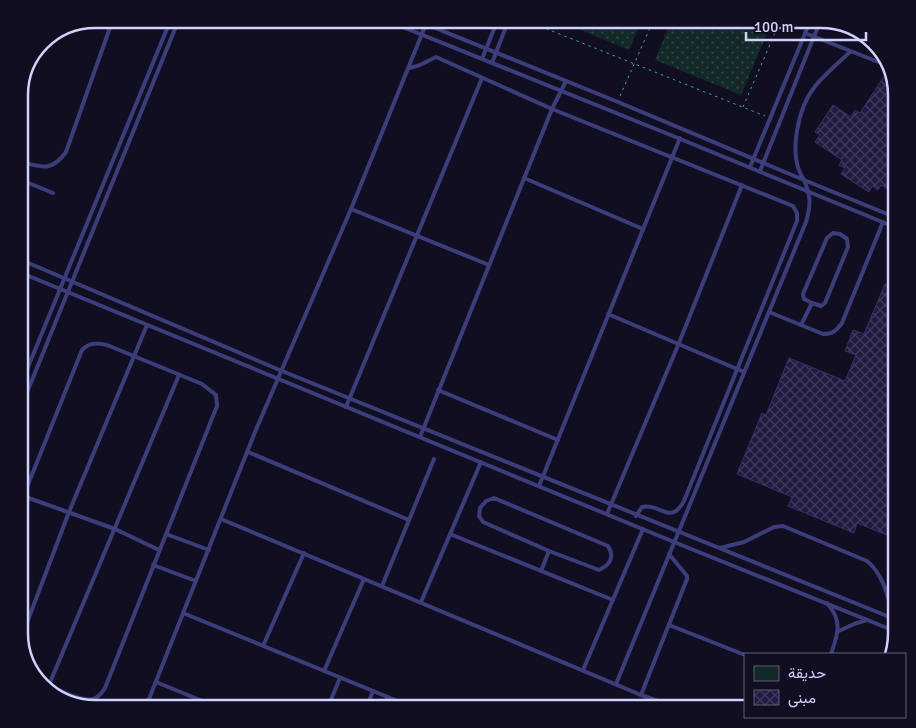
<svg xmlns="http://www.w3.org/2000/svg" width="916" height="728" font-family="Signika,Vazirmatn,sans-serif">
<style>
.green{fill:url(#green-dots)}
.building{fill:url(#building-cross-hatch);stroke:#372f6a}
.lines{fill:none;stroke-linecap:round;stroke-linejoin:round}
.path{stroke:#35ab9c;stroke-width:1;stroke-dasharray:2.5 4;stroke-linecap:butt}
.lane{stroke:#3c3e7c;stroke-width:4}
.rim{fill:none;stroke:#d2d0fc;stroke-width:2.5}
</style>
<defs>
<pattern id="green-dots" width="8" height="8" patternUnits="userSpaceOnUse" patternTransform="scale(1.25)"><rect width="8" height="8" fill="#122a27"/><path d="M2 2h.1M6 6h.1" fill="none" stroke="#344847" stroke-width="1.8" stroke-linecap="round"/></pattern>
<pattern id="building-cross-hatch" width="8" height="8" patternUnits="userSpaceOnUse" patternTransform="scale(1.25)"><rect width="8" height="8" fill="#201b40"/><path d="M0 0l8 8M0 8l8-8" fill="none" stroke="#403b5c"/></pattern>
</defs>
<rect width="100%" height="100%" fill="#100e20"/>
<g class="green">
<polygon points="554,19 642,19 629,50"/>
<polygon points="672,19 773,19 741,95 655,60"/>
</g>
<g class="building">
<polygon points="885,75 894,81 897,95 897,185 893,183 889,190 881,185 878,190 872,186 869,192 841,174 845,168 839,165 842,160 815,142 820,135 815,132 833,105 851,117 855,110 860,113"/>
<polygon points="885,284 897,289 897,539 857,523 854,533 788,506 792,497 737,474 762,413 766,415 789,358 845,381 856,355 845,351 853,330 864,334"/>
</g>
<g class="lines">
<g class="path">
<polyline points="522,19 765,116"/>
<polyline points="620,96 654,19"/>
<polyline points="743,107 781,19"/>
</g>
<g class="lane">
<path d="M383 19C555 88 726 157 897 228"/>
<path d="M413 19 618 102 804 180C811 196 811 205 806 222L616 684"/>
<polyline points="805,33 891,67"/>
<path d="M850 52C839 62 826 73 816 85 798 107 787 155 804 180L897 218"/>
<polyline points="482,59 498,19"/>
<polyline points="877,61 882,51"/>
<polyline points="492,63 509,19"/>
<path d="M409 68C422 66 425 62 436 57L552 109 793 206 797 213V221L684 501C670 526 661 503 642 507L636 516"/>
<path d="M19 161C40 167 51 173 66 152L113 19"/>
<polyline points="750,167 811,19"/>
<polyline points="760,171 821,19"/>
<polyline points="524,178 643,229"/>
<polyline points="19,179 53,193"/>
<polyline points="351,209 489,265"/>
<polyline points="19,259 282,371 897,620"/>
<polyline points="19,272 674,542 897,632"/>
<path d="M769 312 823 334C833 334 836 331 842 323L883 222"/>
<polyline points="608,314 744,372"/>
<polyline points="801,325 812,303 821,306 825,303 848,247 847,239 840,234 833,233 827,238 803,294 804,299 812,303"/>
<polyline points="19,389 171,19"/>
<polyline points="438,390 558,440"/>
<polyline points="346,407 482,78"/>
<polyline points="19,412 179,19"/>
<polyline points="420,437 552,109 566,81"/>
<polyline points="248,452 409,520"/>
<polyline points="539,486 680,138"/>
<polyline points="23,496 115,529 159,550"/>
<path d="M19 507 82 350C90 342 97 343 107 345L202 384 216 395 217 406 213 416 105 688C102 693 99 697 93 699 82 703 52 686 40 682"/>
<polyline points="607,514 679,343 742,185"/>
<polyline points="221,519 641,695 680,709"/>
<polyline points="166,534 209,550"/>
<polyline points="450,534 613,600"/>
<path d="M720 548 744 542 774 527 783 526 867 561C884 575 888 598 894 618"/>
<polyline points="153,565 196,581"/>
<path d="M541 571 549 551 483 522 479 516 480 508 486 501 494 498 608 546C615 557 610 565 599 570L549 551"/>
<polyline points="382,586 434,459"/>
<polyline points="421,602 481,462"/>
<path d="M827 603C843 621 838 634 831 654"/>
<polyline points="183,613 417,709"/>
<polyline points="669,625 745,655"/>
<polyline points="839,631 854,624 867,620"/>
<polyline points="20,641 69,512 147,325"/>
<polyline points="263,646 304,553"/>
<polyline points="583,670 643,529"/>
<polyline points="324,671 364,579"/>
<polyline points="156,682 222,709"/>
<polyline points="49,685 179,375"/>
<polyline points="641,695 687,579 687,576 669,554"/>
<polyline points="145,709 255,432 351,209 426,24"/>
<polyline points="327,709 340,678"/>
<polyline points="366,709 373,691"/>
<polyline points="383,709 388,697"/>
</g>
</g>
<path d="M0 0H916V728H0ZM95 28H821A67 67 0 0 1 888 95V633A67 67 0 0 1 821 700H95A67 67 0 0 1 28 633V95A67 67 0 0 1 95 28Z" fill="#100e20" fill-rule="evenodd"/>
<path class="rim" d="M95 28H821A67 67 0 0 1 888 95V633A67 67 0 0 1 821 700H95A67 67 0 0 1 28 633V95A67 67 0 0 1 95 28Z"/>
<rect x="744" y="653" width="162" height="65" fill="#100e20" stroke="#5e5c78"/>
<rect x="754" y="666" width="25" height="15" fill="#122a27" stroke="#5e5c78"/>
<text x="788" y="678" font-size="15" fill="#d2d0fc">حديقة</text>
<rect x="754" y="690" width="25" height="15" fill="url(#building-cross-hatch)" stroke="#5e5c78"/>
<text x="788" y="703" font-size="15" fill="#d2d0fc">مبنى</text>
<path d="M746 32v8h120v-8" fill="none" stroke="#d2d0fc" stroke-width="2.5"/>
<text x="754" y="32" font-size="15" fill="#d2d0fc" stroke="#100e20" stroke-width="4" paint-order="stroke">100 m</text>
</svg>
